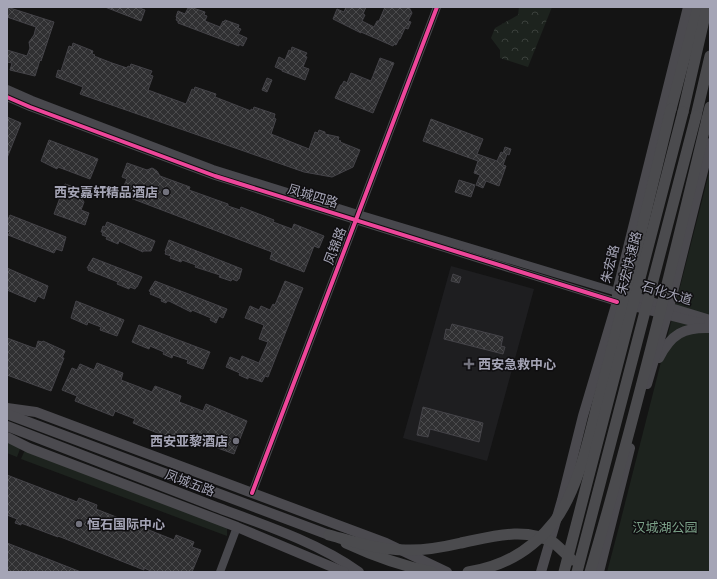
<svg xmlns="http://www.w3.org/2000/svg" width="717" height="579" font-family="Poppins,'Noto Sans SC',sans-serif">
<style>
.built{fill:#1e1e20}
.forest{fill:url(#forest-crowns)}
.park{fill:#1d231e}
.building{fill:url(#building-cross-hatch);stroke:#444348}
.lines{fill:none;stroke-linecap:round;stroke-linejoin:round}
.minor{stroke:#48484d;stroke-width:8}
.major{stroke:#4b4a4f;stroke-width:10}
.highway{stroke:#4b4b4e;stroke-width:11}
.highway-bridge{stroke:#4b4b4e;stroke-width:11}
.cycleway-casing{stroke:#0f0e10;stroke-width:6}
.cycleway{stroke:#ed469a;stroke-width:4}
.poi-dot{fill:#72727d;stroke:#0f0e10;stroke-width:1.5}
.labels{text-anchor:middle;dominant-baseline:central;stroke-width:3;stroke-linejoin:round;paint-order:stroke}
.poi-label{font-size:13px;font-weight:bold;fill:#a5a5b6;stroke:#0f0e10;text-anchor:end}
.street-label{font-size:13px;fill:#a5a5b6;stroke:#0f0e10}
.park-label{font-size:13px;fill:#7ca189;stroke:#0f0e10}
</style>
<defs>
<pattern id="forest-crowns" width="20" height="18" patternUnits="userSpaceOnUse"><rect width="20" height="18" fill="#1d231e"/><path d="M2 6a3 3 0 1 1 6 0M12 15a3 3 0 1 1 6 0" fill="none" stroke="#3b403c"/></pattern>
<pattern id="building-cross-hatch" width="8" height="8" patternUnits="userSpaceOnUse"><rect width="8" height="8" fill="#303032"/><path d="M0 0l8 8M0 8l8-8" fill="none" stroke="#4b4b4d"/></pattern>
</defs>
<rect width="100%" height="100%" fill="#141414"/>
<polygon class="built" points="451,266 534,289 487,461 403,438"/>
<polygon class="forest" points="519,7 552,7 528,67 500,58 500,50 491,38 495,28 518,15"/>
<g class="park">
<polygon points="710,169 710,572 607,572 620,523"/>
<polygon points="7,435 23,441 17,457 7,453"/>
<polygon points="28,443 225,521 227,529 227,536 21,459"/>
</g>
<g class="building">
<polygon points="7,7 54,22 41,61 40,60 35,76 10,70 12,63 7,62 7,50 27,56 30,48 29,42 34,35 36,27 7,17"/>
<polygon points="105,7 137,7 145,10 141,21"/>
<polygon points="190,7 205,12 204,15 207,16 205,21 220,27 223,21 224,22 225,20 239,25 238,28 241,29 238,34 247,38 243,46 239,44 239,46 178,23 178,21 176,20 177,18 176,17 178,11 185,14 188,8 190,9"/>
<polygon points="346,7 366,7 363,14 365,15 362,21 374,27 377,21 379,21 385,7 409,7 412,13 408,21 411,22 408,29 405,28 400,39 399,39 396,45 394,44 393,46 361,32 361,33 333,19 337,9 344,12"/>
<polygon points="73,43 93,51 92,54 95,55 94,56 112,63 127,68 128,66 130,67 131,64 152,71 150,75 153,76 148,90 186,104 192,89 194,90 195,87 216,94 215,97 251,111 251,109 253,110 254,107 275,114 274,118 276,119 271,134 309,149 315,132 318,133 319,130 325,132 325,134 339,137 338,140 341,141 340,142 360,150 353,167 332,177 304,172 80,94 83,87 56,77 58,70 61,71 69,46 72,47"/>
<polygon points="292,47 307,53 305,56 307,57 303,67 309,69 305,80 282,71 282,70 275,67 279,57 285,60 289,50 291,51"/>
<polygon points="380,58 394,63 373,113 335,98 341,85 342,85 344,81 347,83 351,73 371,81"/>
<polygon points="267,78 272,80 267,92 262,90"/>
<polygon points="7,117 21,123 7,158"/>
<polygon points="431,119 483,139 477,154 497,161 501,152 503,153 505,147 511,149 509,155 507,154 503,165 506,166 499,186 486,181 483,188 476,185 480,175 474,173 478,161 423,141"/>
<polygon points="49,140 98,159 90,179 58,167 57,169 41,161"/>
<polygon points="127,163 147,170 152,168 154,169 157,171 160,176 190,187 189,190 228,204 228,206 240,210 241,207 274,220 273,222 292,229 294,224 324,236 319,248 314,246 304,272 270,259 272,252 120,194 127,179 122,177"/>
<polygon points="459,180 475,185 471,197 455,192"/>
<polygon points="65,184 79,189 76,195 82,199 84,202 81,210 89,213 85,225 54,214"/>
<polygon points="10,215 66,237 62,251 56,249 54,253 8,235 10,232 7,231 7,222"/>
<polygon points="107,222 155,241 151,251 143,251 143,252 119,241 118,244 106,239 107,237 102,235 103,232 101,232 103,226 105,227"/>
<polygon points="169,240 242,269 239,279 238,279 237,281 232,279 231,281 219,277 220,275 195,267 196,265 182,260 181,262 170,258 171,256 165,254 166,252 165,251"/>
<polygon points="93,258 142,277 137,287 136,287 135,289 130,287 129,289 117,284 118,282 88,270 89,268 87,268"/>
<polygon points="7,268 48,286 44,299 38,296 35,302 7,290"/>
<polygon points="453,274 461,277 459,283 451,281"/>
<polygon points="155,281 227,309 223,318 219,316 216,323 210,320 211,318 192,310 191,312 169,301 167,301 166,303 161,301 162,299 150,294 151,292 149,291"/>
<polygon points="285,281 303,288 268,377 265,376 262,382 248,377 248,379 239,375 240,373 226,367 230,357 240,361 242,356 259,363 268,342 259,339 264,325 245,318 250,306 259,310 261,306 270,310 273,304 275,305"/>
<polygon points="76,301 124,320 117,336 100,330 101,327 88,322 87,325 71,318"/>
<polygon points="452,324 503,337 501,346 505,347 503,354 444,339 446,329 450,330"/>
<polygon points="139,325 210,352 203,369 187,363 188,360 173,355 172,358 163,354 164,352 150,346 149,349 132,342"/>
<polygon points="7,338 34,348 36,348 38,341 42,342 43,341 65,351 62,358 64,358 51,391 7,375"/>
<polygon points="97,363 123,373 121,380 152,392 155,386 181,396 179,402 203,411 206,404 247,421 234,454 204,443 203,446 173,434 172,439 133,423 135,419 115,411 113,416 75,401 77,396 62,390 72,368 77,370 80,364 94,370"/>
<polygon points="423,407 483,423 479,442 430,429 428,437 417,435"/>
<polygon points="7,475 77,502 79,498 97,505 96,509 174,540 176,535 194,542 192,547 201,550 192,572 153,572 144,568 144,570 58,536 58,537 21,523 21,525 15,523 17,519 7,515"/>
<polygon points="7,543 81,572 7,572"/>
</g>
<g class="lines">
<g class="minor">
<polyline points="7,89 32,100 213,169 358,214 617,292"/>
<polyline points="7,97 30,107 215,176 617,302"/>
<polyline points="252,493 437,7"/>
<polyline points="220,572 237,527"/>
</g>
<g class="major">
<polyline points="628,295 710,320"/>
<polyline points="625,304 700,323"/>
<path d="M659 358C671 334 684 327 710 328"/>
<polyline points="647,384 669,308 710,143"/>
<polyline points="7,408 36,412 386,543 447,572"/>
<polyline points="7,414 329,535"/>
<path d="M7 426C77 453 146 480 216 507 262 524 319 543 359 572"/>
<polyline points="7,437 29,448 237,527 344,572"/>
<polyline points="541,572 562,500 583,416 617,302 617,292 688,7"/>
<polyline points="599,572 630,448"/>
</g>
<g class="highway">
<polyline points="671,109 698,7"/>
<polyline points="683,112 707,7"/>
<polyline points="696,116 710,56"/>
<polyline points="707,119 710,107"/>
<path d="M346 543C374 556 402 566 432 572"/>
</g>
<g class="highway-bridge">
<path d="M329 535C355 542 382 551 410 550 427 550 444 547 461 543 491 537 525 526 554 543 560 548 566 554 572 560"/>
<path d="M468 572C502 567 532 550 554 522 580 487 589 435 600 394 625 300 648 204 671 109"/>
<polyline points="564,572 683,112"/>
<polyline points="577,572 696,116"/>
<path d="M590 572C634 422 671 270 707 119"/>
</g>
<defs>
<g id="cycleway">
<polyline points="7,97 30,107 215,176 617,302"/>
<polyline points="252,493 437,7"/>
</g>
</defs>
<use href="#cycleway" class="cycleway-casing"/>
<use href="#cycleway" class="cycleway"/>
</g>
<g class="poi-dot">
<circle cx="166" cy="192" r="4"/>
<path d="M467 358h4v4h4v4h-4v4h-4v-4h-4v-4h4z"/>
<circle cx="236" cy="441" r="4"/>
<circle cx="79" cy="524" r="4"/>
</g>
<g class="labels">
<g class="poi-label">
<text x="158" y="192">西安嘉轩精品酒店</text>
<text x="478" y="364" text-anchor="start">西安急救中心</text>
<text x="228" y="441">西安亚黎酒店</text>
<text x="87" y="524" text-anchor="start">恒石国际中心</text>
</g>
<g class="street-label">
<text transform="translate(313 196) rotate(17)">凤城四路</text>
<text transform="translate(335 246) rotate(-69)">凤锦路</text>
<text transform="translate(629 263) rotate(-76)">朱宏快速路</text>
<text transform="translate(610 264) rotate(-76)">朱宏路</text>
<text transform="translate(667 293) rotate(17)">石化大道</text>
<text transform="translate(190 483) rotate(21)">凤城五路</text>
</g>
<g class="park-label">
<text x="665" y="527">汉城湖公园</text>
</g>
</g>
<rect width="717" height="579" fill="none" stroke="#a5a5b6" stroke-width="16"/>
</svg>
